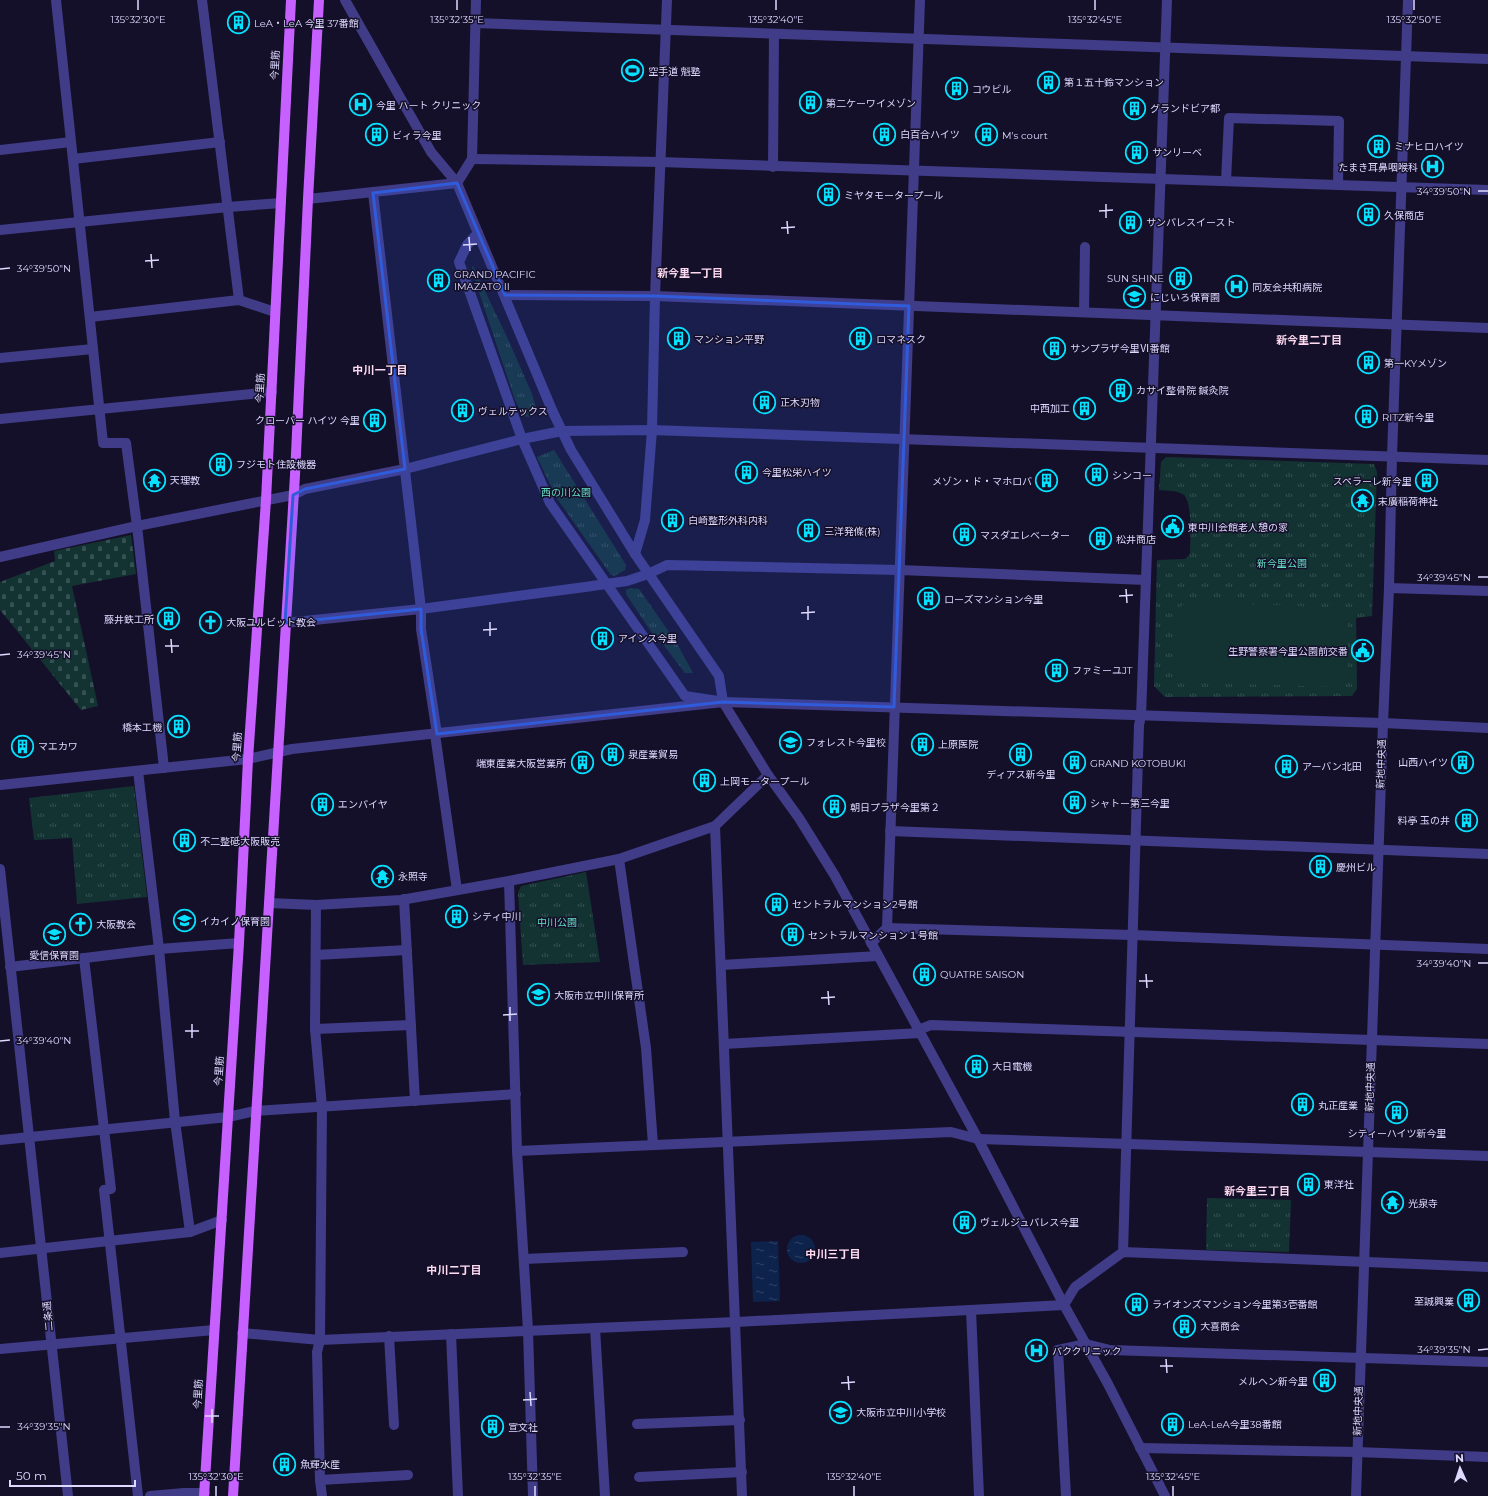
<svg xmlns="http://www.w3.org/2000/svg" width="1488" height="1496" font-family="Montserrat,'Noto Sans JP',sans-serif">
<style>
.grass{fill:url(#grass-tufts)}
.cemetery{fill:url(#cemetery-stones)}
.garden{fill:#133333}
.water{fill:url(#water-ripples)}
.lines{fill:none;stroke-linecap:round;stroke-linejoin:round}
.minor{stroke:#403c88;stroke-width:10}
.tertiary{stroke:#403c88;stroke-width:10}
.primary{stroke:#c660ff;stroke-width:10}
.marked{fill:#305cdc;fill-opacity:0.2;stroke:#305cdc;stroke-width:3;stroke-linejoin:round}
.ticks{fill:none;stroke:#ded9ff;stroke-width:1.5}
.labels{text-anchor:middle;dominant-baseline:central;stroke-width:3;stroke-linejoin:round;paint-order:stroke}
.poi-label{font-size:10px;fill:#ded9ff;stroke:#151029;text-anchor:start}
.street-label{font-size:10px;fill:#ded9ff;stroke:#151029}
.park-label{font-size:10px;fill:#63e0c3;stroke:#151029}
.neighbourhood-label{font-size:11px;font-weight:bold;fill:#ffdbf1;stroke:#151029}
.ticks-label{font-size:10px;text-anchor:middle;fill:#ded9ff;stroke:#151029;stroke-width:3;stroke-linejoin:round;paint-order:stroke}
</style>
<defs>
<pattern id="grass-tufts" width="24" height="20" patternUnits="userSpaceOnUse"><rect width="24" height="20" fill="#133333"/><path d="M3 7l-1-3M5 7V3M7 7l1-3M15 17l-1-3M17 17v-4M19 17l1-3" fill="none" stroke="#355052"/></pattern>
<pattern id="cemetery-stones" width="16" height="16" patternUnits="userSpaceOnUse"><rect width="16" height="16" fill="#133333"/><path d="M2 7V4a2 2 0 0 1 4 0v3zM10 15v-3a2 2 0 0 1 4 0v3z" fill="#355052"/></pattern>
<pattern id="water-ripples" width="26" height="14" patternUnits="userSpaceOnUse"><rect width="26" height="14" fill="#0d234c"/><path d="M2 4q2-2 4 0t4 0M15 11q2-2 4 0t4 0" fill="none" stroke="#304267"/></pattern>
</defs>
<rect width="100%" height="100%" fill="#151029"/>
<g class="grass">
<polygon points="473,266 507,337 532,394 536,408 534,414 530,417 523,416 515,400 473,274 472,267"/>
<polygon points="554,450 626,565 625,570 614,576 611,575 556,497 537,457"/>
<path d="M1166 457 1374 464 1377 472 1372 616 1356 618 1357 689 1352 696 1165 697 1154 686 1157 560 1185 559 1190 554C1190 542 1193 504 1184 495 1177 490 1167 491 1159 490L1161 462Z"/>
<polygon points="630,588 639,589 676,642 693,673 685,673 656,635 654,636 626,594 626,590"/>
<polygon points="134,786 147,897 77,904 72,838 34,840 29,798"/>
<polygon points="586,872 600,962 523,965 518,893 521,886"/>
<polygon points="1207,1198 1291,1200 1289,1252 1206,1250"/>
</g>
<polygon class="cemetery" points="131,535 136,574 72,586 98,706 81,710 0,610 0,582 55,561 54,551"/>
<polygon class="garden" points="1189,601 1337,608 1348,617 1348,679 1338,687 1180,682 1173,672 1173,612"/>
<g class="water">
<circle cx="801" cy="1249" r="14"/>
<polygon points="778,1241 780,1301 753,1302 751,1242"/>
</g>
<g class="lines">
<g class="minor">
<polyline points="56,0 103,443 126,443 137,526 164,768"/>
<polyline points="202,0 239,300"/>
<polyline points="475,23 1488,59"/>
<polyline points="0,150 71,142"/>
<polyline points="73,159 220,142"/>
<polyline points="472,159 660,162 1488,190"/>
<polyline points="773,167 774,34"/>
<polyline points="1226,181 1229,118 1339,121 1338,185"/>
<polyline points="373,193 421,609 421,629 437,734"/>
<polyline points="308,199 457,183"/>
<polyline points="0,230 228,207 281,203"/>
<polyline points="478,233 467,245 459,262 522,439 550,503 685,696 718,701"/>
<polyline points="505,295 655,296 1488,328"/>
<polyline points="1084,312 1085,247"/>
<polyline points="90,317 239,300 275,312"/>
<polyline points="0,358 93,349"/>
<polyline points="0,419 272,392"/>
<polyline points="635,554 645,520 652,430 655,296 667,0"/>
<polyline points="0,557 137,526 293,495 305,489 405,469 522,439 562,431 652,430 1488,460"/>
<polyline points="1389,588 1488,591"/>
<polyline points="285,623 421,609 585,587 627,581 648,574 667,565 900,570 1146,580"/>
<polyline points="138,771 159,949 175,1121 190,1232"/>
<polyline points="715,826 742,1496"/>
<polyline points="890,831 1488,854"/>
<polyline points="619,859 646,1048 653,1145"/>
<polyline points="0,869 68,1496"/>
<polyline points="509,881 517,1151 528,1330 533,1496"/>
<polyline points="404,899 415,1101"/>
<polyline points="269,903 316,905 401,900 509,881 619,859 715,826 768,775"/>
<polyline points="316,905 315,1029 322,1107 320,1340 317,1352 320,1480 322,1496"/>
<polyline points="887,928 920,0"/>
<polyline points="871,943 887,928 1133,935 1488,949"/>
<polyline points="316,955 407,950"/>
<polyline points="84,958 111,1189 104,1190 138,1496"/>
<polyline points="10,967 159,949 239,943"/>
<polyline points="315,1029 411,1025"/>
<polyline points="918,1030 931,1025 1488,1044"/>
<polyline points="0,1140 228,1117 255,1111 516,1094"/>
<polyline points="517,1151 951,1132 978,1139"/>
<polyline points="1123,1252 1139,725 1141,716 1167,0"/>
<polyline points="0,1253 190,1232 222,1220"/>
<polyline points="524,1259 683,1252"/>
<polyline points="971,1310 979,1496"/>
<polyline points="595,1328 605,1496"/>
<polyline points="242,1333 320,1340 736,1322 1064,1305 1075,1287 1123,1252 1488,1267"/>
<polyline points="451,1334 458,1496"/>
<polyline points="389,1336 394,1425"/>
<polyline points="0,1349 214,1330"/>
<polyline points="637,1424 740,1420"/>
<polyline points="1140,1448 1357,1452 1488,1457"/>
<polyline points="639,1477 742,1472"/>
<polyline points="320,1480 408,1475"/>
<polyline points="150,1496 184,1493 205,1493"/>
<polyline points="1066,1496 1058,1350 1086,1344 1110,1350 1488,1362"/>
</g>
<g class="tertiary">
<polyline points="345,0 431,152 457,183 552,410 571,450 635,554 719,676 723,702 768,775 799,818 835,876 978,1139 1064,1305 1108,1384 1165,1496"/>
<polyline points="457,183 472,159 476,0"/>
<polyline points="435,734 457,890"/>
<polyline points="0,785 248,759 292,749 723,702 1383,723 1488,728"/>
<polyline points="721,965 878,956"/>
<polyline points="724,1044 920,1033"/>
<polyline points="978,1139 1488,1156"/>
<polyline points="1356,1496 1383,723 1389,588 1392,456 1408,0"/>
</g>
<g class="primary">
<polyline points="204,1496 239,943 248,759 266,500 291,0"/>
<polyline points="233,1496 295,475 308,199 319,0"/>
</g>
</g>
<path class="marked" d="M457 183 505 295 655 296 909 306 894 707 723 702 437 734 421 629V609L285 623 293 495 305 489 405 469 373 193Z"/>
<path class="ticks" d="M138 0V10M457 0V10M776 0V10M1095 0V10M1414 0V10M1478 191H1488M1106 204V218M1099 211 1113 210M787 221 788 234M781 228 795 227M469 237 470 251M463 245 477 244M151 254 152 268M145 261 159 260M0 269 10 268M1478 577H1488M1126 589 1127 603M1119 596 1133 595M808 606V620M801 613 815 612M490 622V636M483 630 497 629M171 639 172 653M165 646H179M0 655 10 654M1478 963H1488M1146 974 1147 988M1139 981H1153M828 991 829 1005M821 998 835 997M510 1007V1021M503 1015 517 1014M192 1024V1038M185 1031H199M0 1041 10 1040M1478 1350 1488 1349M1166 1359 1167 1373M1160 1366H1173M848 1376 849 1390M841 1383 855 1382M530 1392 531 1406M523 1400 537 1399M212 1409V1423M205 1416H219M0 1427H10M216 1486V1496M535 1486V1496M854 1486V1496M1173 1486V1496"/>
<defs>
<symbol id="building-ring" viewBox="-11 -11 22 22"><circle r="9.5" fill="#151029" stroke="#05e1fe" stroke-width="1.5"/><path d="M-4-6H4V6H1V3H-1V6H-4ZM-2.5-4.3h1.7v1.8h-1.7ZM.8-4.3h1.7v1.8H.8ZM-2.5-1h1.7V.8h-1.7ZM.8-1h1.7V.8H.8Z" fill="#05e1fe"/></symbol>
<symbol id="stadium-ring" viewBox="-11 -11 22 22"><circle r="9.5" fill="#151029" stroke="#05e1fe" stroke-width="1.5"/><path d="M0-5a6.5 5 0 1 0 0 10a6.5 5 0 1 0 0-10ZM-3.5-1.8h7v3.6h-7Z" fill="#05e1fe"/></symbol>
<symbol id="hospital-ring" viewBox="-11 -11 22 22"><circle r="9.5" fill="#151029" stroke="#05e1fe" stroke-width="1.5"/><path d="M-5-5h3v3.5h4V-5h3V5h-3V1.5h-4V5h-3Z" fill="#05e1fe"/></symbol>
<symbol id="school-ring" viewBox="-11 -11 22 22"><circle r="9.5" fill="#151029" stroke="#05e1fe" stroke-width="1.5"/><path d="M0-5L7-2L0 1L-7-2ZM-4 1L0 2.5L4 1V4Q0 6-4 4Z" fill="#05e1fe"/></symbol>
<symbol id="temple-ring" viewBox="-11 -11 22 22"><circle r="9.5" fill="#151029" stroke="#05e1fe" stroke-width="1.5"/><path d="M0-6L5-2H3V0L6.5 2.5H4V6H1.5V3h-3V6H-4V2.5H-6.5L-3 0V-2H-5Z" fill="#05e1fe"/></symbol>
<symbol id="civic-ring" viewBox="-11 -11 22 22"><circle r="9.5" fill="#151029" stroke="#05e1fe" stroke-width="1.5"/><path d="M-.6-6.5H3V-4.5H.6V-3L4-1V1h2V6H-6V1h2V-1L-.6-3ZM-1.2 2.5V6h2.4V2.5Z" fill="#05e1fe"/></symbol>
<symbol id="church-ring" viewBox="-11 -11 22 22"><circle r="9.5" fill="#151029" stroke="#05e1fe" stroke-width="1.5"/><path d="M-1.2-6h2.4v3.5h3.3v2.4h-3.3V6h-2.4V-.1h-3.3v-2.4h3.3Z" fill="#05e1fe"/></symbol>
</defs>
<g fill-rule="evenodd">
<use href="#building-ring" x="226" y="10" width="25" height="25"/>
<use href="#stadium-ring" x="620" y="58" width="25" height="25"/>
<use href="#building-ring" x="1036" y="70" width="25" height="25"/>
<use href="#building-ring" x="944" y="76" width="25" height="25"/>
<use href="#building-ring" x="798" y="90" width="25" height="25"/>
<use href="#hospital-ring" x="348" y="92" width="25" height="25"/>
<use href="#building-ring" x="1122" y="96" width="25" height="25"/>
<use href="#building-ring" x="872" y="122" width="25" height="25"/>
<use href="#building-ring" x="364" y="122" width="25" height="25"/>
<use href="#building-ring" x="974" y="122" width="25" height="25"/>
<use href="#building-ring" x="1366" y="134" width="25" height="25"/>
<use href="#building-ring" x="1124" y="140" width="25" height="25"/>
<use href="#hospital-ring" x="1420" y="154" width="25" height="25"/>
<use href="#building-ring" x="816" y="182" width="25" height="25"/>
<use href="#building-ring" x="1356" y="202" width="25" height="25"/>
<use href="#building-ring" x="1118" y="210" width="25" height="25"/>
<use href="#building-ring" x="1168" y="266" width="25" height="25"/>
<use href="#building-ring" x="426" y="268" width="25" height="25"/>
<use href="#hospital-ring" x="1224" y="274" width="25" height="25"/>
<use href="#school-ring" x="1122" y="284" width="25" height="25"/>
<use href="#building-ring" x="666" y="326" width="25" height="25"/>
<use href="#building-ring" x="848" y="326" width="25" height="25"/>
<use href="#building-ring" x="1042" y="336" width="25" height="25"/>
<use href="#building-ring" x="1356" y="350" width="25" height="25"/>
<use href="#building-ring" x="1108" y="378" width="25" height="25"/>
<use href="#building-ring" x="752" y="390" width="25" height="25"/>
<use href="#building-ring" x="1072" y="396" width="25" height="25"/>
<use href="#building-ring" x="450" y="398" width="25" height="25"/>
<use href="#building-ring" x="1354" y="404" width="25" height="25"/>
<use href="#building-ring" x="362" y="408" width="25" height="25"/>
<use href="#building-ring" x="208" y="452" width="25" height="25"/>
<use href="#building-ring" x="734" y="460" width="25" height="25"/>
<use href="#building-ring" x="1084" y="462" width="25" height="25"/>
<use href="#temple-ring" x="142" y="468" width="25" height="25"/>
<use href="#building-ring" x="1034" y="468" width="25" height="25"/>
<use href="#building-ring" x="1414" y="468" width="25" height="25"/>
<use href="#temple-ring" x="1350" y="488" width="25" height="25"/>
<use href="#building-ring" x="660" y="508" width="25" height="25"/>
<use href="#civic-ring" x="1160" y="514" width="25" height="25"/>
<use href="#building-ring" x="796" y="518" width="25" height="25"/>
<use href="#building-ring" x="952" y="522" width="25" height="25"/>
<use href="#building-ring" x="1088" y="526" width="25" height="25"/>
<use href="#building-ring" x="916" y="586" width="25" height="25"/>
<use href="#building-ring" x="156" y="606" width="25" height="25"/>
<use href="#church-ring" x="198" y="610" width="25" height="25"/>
<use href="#building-ring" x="590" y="626" width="25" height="25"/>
<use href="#civic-ring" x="1350" y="638" width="25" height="25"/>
<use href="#building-ring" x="1044" y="658" width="25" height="25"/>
<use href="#building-ring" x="166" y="714" width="25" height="25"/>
<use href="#school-ring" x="778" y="730" width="25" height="25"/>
<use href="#building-ring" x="910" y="732" width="25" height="25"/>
<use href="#building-ring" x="10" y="734" width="25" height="25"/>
<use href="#building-ring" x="600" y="742" width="25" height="25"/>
<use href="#building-ring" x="1008" y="742" width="25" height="25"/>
<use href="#building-ring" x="1450" y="750" width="25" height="25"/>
<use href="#building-ring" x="570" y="750" width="25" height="25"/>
<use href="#building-ring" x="1062" y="750" width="25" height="25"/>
<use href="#building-ring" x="1274" y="754" width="25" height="25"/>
<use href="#building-ring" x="692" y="768" width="25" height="25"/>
<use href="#building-ring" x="1062" y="790" width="25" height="25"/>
<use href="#building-ring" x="310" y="792" width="25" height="25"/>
<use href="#building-ring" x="822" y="794" width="25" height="25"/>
<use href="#building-ring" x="1454" y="808" width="25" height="25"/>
<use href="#building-ring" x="172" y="828" width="25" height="25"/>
<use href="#building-ring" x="1308" y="854" width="25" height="25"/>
<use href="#temple-ring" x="370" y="864" width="25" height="25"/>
<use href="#building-ring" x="764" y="892" width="25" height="25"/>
<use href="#building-ring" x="444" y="904" width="25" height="25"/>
<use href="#school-ring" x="172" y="908" width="25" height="25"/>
<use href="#church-ring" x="68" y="912" width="25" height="25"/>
<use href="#school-ring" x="42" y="922" width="25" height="25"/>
<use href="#building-ring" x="780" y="922" width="25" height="25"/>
<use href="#building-ring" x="912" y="962" width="25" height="25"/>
<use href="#school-ring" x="526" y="982" width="25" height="25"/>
<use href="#building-ring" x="964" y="1054" width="25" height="25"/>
<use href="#building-ring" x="1290" y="1092" width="25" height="25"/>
<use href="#building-ring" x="1384" y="1100" width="25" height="25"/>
<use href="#building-ring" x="1296" y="1172" width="25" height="25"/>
<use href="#temple-ring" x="1380" y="1190" width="25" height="25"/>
<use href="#building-ring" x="952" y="1210" width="25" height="25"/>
<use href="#building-ring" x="1456" y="1288" width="25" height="25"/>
<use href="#building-ring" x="1124" y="1292" width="25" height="25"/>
<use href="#building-ring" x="1172" y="1314" width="25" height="25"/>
<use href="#hospital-ring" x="1024" y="1338" width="25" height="25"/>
<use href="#building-ring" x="1312" y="1368" width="25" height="25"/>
<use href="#school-ring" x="828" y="1400" width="25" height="25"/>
<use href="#building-ring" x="1160" y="1412" width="25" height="25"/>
<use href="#building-ring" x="480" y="1414" width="25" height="25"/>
<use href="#building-ring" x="272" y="1452" width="25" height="25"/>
</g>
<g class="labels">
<g class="poi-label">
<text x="254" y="23">LeA・LeA 今里 37番館</text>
<text x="648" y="71">空手道 魁塾</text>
<text x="1064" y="82">第１五十鈴マンション</text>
<text x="972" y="89">コウビル</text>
<text x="826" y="103">第二ケーワイメゾン</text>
<text x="376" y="105">今里 ハート クリニック</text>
<text x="1150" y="108">グランドビア都</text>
<text x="900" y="134">白百合ハイツ</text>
<text x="392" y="135">ビィラ今里</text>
<text x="1002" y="135">M's court</text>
<text x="1394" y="146">ミナヒロハイツ</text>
<text x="1152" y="152">サンリーベ</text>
<text x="1418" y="167" text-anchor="end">たまき耳鼻咽喉科</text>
<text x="844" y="195">ミヤタモータープール</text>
<text x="1384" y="215">久保商店</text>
<text x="1146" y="222">サンパレスイースト</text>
<text x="454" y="274">GRAND PACIFIC<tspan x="454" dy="12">IMAZATO II</tspan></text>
<text x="1164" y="278" text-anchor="end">SUN SHINE</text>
<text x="1252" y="287">同友会共和病院</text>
<text x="1150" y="297">にじいろ保育園</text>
<text x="694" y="339">マンション平野</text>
<text x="876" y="339">ロマネスク</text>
<text x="1070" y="348">サンプラザ今里Ⅵ番館</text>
<text x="1384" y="363">第一KYメゾン</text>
<text x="1136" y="390">カサイ整骨院 鍼灸院</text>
<text x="780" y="402">正木刃物</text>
<text x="1070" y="408" text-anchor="end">中西加工</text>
<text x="478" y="411">ヴェルテックス</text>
<text x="1382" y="417">RITZ新今里</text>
<text x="360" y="420" text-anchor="end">クローバー ハイツ 今里</text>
<text x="236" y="464">フジモト住設機器</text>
<text x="762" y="472">今里松栄ハイツ</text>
<text x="1112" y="475">シンコー</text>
<text x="170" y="480">天理教</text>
<text x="1032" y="481" text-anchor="end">メゾン・ド・マホロバ</text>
<text x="1412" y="481" text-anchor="end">スペラーレ新今里</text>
<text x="1378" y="501">末廣稲荷神社</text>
<text x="688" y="520">白崎整形外科内科</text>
<text x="1188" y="527">東中川会館老人憩の家</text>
<text x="824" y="531">三洋発條(株)</text>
<text x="980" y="535">マスダエレベーター</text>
<text x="1116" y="539">松井商店</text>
<text x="944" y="599">ローズマンション今里</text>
<text x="154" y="619" text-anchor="end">藤井鉄工所</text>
<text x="226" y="622">大阪ユルビット教会</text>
<text x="618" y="638">アインス今里</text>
<text x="1348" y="651" text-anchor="end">生野警察署今里公園前交番</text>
<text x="1072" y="670">ファミーユJT</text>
<text x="162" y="727" text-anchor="end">橋本工機</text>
<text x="806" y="742">フォレスト今里校</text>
<text x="938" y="744">上原医院</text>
<text x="38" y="746">マエカワ</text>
<text x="628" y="754">泉産業貿易</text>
<text x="1448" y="762" text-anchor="end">山西ハイツ</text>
<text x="566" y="763" text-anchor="end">端東産業大阪営業所</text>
<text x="1090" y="763">GRAND KOTOBUKI</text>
<text x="1302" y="766">アーバン北田</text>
<text x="1021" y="774" text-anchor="middle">ディアス新今里</text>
<text x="720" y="781">上岡モータープール</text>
<text x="1090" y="803">シャトー第三今里</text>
<text x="338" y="804">エンパイヤ</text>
<text x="850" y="807">朝日プラザ今里第２</text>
<text x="1450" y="820" text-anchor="end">料亭 玉の井</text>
<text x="200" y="841">不二整砥大阪販売</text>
<text x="1336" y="867">慶州ビル</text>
<text x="398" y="876">永照寺</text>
<text x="792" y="904">セントラルマンション2号館</text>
<text x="472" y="916">シティ中川</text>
<text x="200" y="921">イカイノ保育園</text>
<text x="96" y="924">大阪教会</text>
<text x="808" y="935">セントラルマンション１号館</text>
<text x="54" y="955" text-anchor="middle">愛信保育園</text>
<text x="940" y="974">QUATRE SAISON</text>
<text x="554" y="995">大阪市立中川保育所</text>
<text x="992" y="1066">大日電機</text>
<text x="1318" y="1105">丸正産業</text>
<text x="1397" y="1133" text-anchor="middle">シティーハイツ新今里</text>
<text x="1324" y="1184">東洋社</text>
<text x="1408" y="1203">光泉寺</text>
<text x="980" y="1222">ヴェルジュパレス今里</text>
<text x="1454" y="1301" text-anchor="end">至誠興業</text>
<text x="1152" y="1304">ライオンズマンション今里第3壱番館</text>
<text x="1200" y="1326">大喜商会</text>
<text x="1052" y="1351">パククリニック</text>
<text x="1308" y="1381" text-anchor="end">メルヘン新今里</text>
<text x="856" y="1412">大阪市立中川小学校</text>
<text x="1188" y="1424">LeA-LeA今里38番館</text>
<text x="508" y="1427">宣文社</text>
<text x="300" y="1464">魚輝水産</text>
</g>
<g class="street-label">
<text transform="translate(275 65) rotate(-87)">今里筋</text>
<text transform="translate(260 388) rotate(-87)">今里筋</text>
<text transform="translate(237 747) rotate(-86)">今里筋</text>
<text transform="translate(1381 764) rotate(-88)">新地中央通</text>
<text transform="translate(219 1071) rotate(-86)">今里筋</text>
<text transform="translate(1370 1087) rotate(-88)">新地中央通</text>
<text transform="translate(48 1316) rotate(-95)">二条通</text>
<text transform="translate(198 1394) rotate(-87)">今里筋</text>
<text transform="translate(1358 1411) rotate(-88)">新地中央通</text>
</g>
<g class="park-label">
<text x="566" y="492">西の川公園</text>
<text x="1282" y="563">新今里公園</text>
<text x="557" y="922">中川公園</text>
</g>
<g class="neighbourhood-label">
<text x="690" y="273">新今里一丁目</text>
<text x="1309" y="340">新今里二丁目</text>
<text x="380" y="370">中川一丁目</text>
<text x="1257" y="1191">新今里三丁目</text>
<text x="833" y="1254">中川三丁目</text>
<text x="454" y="1270">中川二丁目</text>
</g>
</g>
<g class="ticks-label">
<text x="138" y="23">135°32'30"E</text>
<text x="457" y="23">135°32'35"E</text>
<text x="776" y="23">135°32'40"E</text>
<text x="1095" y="23">135°32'45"E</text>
<text x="1414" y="23">135°32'50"E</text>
<text x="1444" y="195">34°39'50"N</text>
<text x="44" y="272">34°39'50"N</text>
<text x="1444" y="581">34°39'45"N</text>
<text x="44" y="658">34°39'45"N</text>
<text x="1444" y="967">34°39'40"N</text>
<text x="44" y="1044">34°39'40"N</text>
<text x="1444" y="1353">34°39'35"N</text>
<text x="44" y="1430">34°39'35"N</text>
<text x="216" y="1480">135°32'30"E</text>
<text x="535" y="1480">135°32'35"E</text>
<text x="854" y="1480">135°32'40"E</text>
<text x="1173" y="1480">135°32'45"E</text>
</g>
<g transform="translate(1460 1468) rotate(357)" stroke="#151029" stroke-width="3" paint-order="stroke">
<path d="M0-3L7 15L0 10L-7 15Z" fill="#ded9ff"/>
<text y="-6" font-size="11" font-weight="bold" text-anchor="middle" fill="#ded9ff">N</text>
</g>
<path d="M10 1480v6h125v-6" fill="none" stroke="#ded9ff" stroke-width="2"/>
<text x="16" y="1480" font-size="12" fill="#ded9ff" stroke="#151029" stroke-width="3" paint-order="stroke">50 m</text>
</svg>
